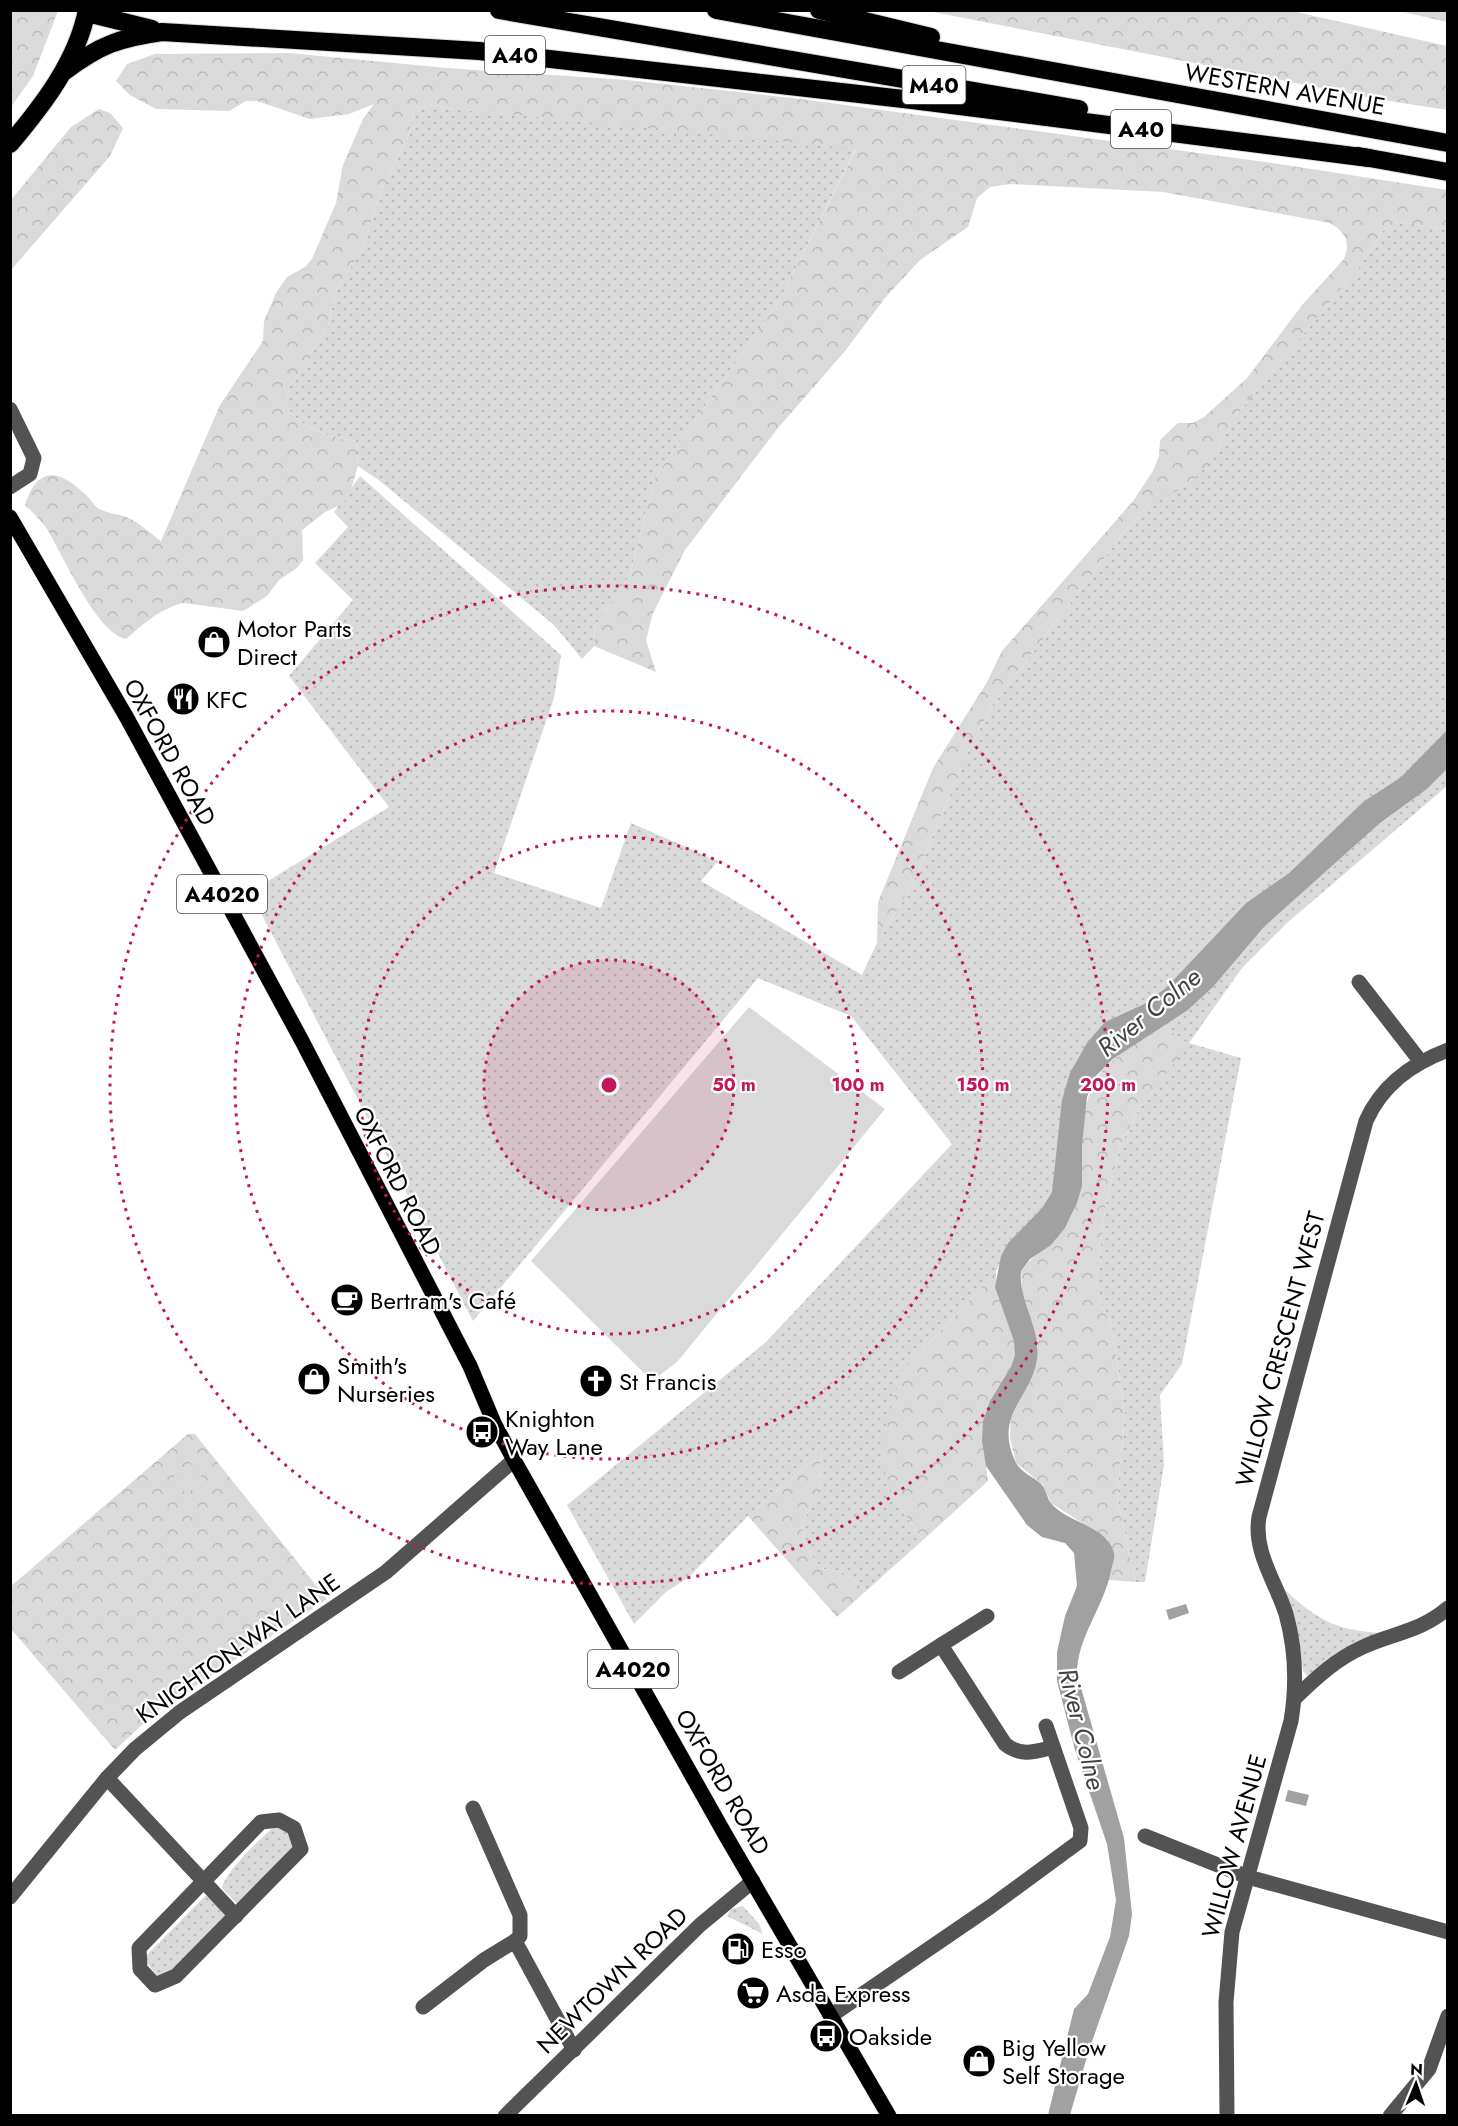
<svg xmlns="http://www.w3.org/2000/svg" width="1458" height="2126" font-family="Jost,sans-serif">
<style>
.grass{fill:url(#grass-dots)}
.forest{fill:url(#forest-crowns)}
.pitch{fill:#dadada}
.water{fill:#a1a1a1}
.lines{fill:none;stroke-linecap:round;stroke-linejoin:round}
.major-casing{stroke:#dbdbdb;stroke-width:16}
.highway-casing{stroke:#dbdbdb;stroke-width:20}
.minor{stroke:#535353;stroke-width:15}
.major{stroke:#000;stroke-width:15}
.highway{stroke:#000;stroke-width:18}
.ring{fill:none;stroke:#c2185b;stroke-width:3;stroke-dasharray:3 6}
.labels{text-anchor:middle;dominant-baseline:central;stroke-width:4.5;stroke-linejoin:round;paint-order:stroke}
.shield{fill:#fff;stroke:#4c4c4c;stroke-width:1.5}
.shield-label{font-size:22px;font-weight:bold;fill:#000}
.street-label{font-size:24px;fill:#000;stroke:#fff}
.poi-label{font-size:24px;fill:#000;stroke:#fff;text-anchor:start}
.water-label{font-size:26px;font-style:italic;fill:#424242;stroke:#fff}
.centre{fill:#c2185b;stroke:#fff;stroke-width:3}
.ring-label{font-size:18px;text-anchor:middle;font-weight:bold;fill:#c2185b;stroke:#fff;stroke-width:4.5;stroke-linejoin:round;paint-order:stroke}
</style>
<defs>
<pattern id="grass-dots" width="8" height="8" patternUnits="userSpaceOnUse" patternTransform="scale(1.5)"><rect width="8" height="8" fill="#dadada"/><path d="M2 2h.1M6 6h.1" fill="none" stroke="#b9b9b9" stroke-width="1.8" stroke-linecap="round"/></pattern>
<pattern id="forest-crowns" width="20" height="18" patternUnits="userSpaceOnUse" patternTransform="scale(1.5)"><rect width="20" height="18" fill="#dadada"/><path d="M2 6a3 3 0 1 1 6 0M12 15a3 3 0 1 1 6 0" fill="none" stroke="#b9b9b9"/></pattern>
</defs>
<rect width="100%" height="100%" fill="#fff"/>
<g class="grass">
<path d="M436 105 446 108 856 148 780 299 654 479 630 575 595 626 594 646 582 659 554 625 380 481 358 466 356 441C330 438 297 428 285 403L290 386 328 326 337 287 362 251 381 191 408 137 415 108Z"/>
<polygon points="1398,222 1447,229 1447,730 1401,777 1363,802 1289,873 1246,903 1167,987 1144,1004 1105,1022 1052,1192 1042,1208 1008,1243 996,1272 901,1373 892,1495 923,1540 866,1591 845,1573 824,1569 815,1561 805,1544 802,1526 819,1487 821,1453 748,1516 689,1577 666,1592 634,1624 567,1505 766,1342 952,1144 851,1016 758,978 473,1321 250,892 389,807 289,676 353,600 315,563 348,527 334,512 360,476 561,655 554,698 494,873 601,908 631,823 718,861 701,881 862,975 877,943 914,881 968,751 992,706 1128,527 1150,504 1216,454 1233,419 1363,262 1384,229"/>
<polygon points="1447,769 1447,786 1287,923 1242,968 1189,1043 1241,1058 1182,1364 1160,1395 1164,1465 1145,1582 1136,1582 1117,1497 1125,1415 1112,1327 1101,1304 1096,1281 1106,1203 1120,1146 1139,1109 1188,1044 1163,1026 1188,1010 1213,987 1264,927 1380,823 1427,789"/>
<path d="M1284 1589C1317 1620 1337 1631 1383 1633L1307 1676 1303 1671 1299 1640Z"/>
<path d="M279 1824 301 1841 238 1905 222 1888C224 1873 265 1832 279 1824Z"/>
<polygon points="214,1895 232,1915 176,1977 157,1976 144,1959 148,1954 205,1896"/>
<polygon points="743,1906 759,1924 763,1934 727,1916 731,1909"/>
</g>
<g class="forest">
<polygon points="11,10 58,11 33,76 11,107"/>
<polygon points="928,11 1292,11 1447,46 1447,110 1383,100"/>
<polygon points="1399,11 1447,11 1447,22"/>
<path d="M289 53 447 68 627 80 793 98 1279 164 1447 190V229L1398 222 1384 229 1363 262 1233 419 1216 454 1191 484 1150 504 1128 527 992 706 968 751 914 881 877 943 878 902 933 768 987 682 1002 651 1133 501 1153 471 1159 456 1160 440 1178 423H1192L1204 417 1247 378 1303 304 1344 259 1347 249 1346 238 1339 229 1330 223 1163 192 1010 184 990 187 977 198 968 227 920 260 885 298 845 351 778 428 685 550 653 613 646 640 656 672 594 646 595 626 630 575 654 479 780 299 856 149 446 108 436 105 415 108 408 137 381 191 362 251 337 287 328 326 290 386 285 403C297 428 330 438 356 441L358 466 349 496 343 504 325 512 302 530 303 560 297 568 279 580 267 596 243 611 184 603C160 608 144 624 126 639 96 633 63 555 47 529 41 520 32 512 25 505 38 465 59 469 86 495 91 499 94 506 99 509 107 513 118 514 126 517 139 522 150 533 161 541L220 405 263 341 264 321 276 293 287 277 305 267 312 259 336 203 343 165 363 119 374 104 349 114 310 119 257 101H246L229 111 156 109 130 95 116 81 127 64 155 54Z"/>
<polygon points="99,109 110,113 123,128 110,156 11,270 11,200 71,127"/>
<path d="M1163 1026 1189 1044 1139 1109 1120 1146 1106 1203 1096 1281 1101 1304 1112 1327 1125 1415 1117 1497 1136 1582 1109 1580 1114 1554 1107 1539 1051 1503 1043 1485 1016 1463 1010 1438 1011 1412 1032 1374 1037 1362 1038 1346 1022 1291 1021 1271C1043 1243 1064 1241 1077 1201 1083 1183 1081 1165 1082 1147 1086 1068 1102 1067 1163 1026Z"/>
<path d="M996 1272C993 1303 1019 1329 1015 1356 1012 1373 998 1385 991 1400 978 1426 985 1454 988 1481L923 1540 892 1495 882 1463 883 1435 901 1373Z"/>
<polygon points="188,1434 195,1434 327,1599 156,1712 115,1750 11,1629 10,1587"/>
<polygon points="821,1453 819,1487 802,1526 805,1544 815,1561 824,1569 845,1573 866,1591 837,1617 748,1516"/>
</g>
<g class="pitch">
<polygon points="749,1007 885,1109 677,1362 652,1381 531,1261"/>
<polygon points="190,1463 204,1479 187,1494 173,1477"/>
</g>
<g class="water">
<path d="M1447 730V769L1427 789 1380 823 1264 927 1213 987 1188 1010 1113 1059 1096 1076 1087 1097 1082 1146V1186L1077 1203 1065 1228 1051 1245 1030 1259 1021 1271C1018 1301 1042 1330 1037 1360 1030 1400 993 1414 1016 1463 1021 1472 1033 1477 1040 1483 1047 1489 1046 1497 1051 1503 1065 1522 1108 1526 1114 1553 1115 1558 1112 1566 1111 1571 1104 1607 1077 1637 1077 1674L1124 1838 1132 1914 1129 1936 1089 2050 1070 2115H1048L1074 2009 1088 1994 1110 1937 1116 1900 1107 1844 1075 1750 1057 1681V1652L1065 1616 1077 1586 1074 1553 1065 1543 1042 1537 1027 1525 986 1466 982 1441 983 1421 990 1401 1011 1367 1015 1355 1014 1341 995 1287 1001 1256 1008 1243 1042 1208 1052 1192 1062 1100 1070 1073 1087 1043 1105 1022 1144 1004 1167 987 1246 903 1289 873 1363 802 1401 777Z"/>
<polygon points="1186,1604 1189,1613 1169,1620 1166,1610"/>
<polygon points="1288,1790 1309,1795 1306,1806 1285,1801"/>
</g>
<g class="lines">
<defs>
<polyline id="major" points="10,517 127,718 302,1041 470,1366 494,1423 514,1460 726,1836 889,2116"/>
<g id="highway">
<polyline points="499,10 1079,109"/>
<polyline points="716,10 1448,143"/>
<polyline points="819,10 931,37"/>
<polyline points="87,13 152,29"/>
<path d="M65 71C100 45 119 38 162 32L479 51 912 100 1369 158"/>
<path d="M10 144C43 105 77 61 87 10"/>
<polyline points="1358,156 1448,172"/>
</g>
</defs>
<use href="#major" class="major-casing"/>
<use href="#highway" class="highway-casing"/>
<g class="minor">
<polyline points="10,409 34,458 30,474 10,487"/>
<polyline points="1359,982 1421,1062"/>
<path d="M987 1616 941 1645 1005 1744C1021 1757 1034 1752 1053 1747"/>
<polyline points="899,1672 941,1645"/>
<path d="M1295 1698C1316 1678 1336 1659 1363 1647 1393 1633 1420 1632 1448 1608"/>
<polyline points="107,1778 236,1916"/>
<polyline points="473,1808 520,1915 520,1936 515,1941 574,2050"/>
<polygon points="279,1820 294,1828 301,1849 176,1976 155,1985 140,1969 139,1948 261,1822"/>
<polyline points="1145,1836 1248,1877 1448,1932"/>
<polyline points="10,1897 107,1778 135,1749 180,1712 386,1572 514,1460"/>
<polyline points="423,2007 484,1960 515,1941"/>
<polyline points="832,2015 990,1907 1080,1841 1081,1828 1046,1726"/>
<polyline points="505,2116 700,1925 753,1881"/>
<path d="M1227 2116 1226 2002 1232 1932 1291 1721C1297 1685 1296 1650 1286 1614 1276 1582 1253 1552 1259 1517L1366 1121C1382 1085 1411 1064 1448 1050"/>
<polyline points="1390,2116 1429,2069 1448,2016"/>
</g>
<use href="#major" class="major"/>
<use href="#highway" class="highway"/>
</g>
<circle cx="609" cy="1085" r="125" fill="#c2185b" fill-opacity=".12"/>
<g class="ring">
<circle cx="609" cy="1085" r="125"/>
<circle cx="609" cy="1085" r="249"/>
<circle cx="609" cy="1085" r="374"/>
<circle cx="609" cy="1085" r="499"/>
</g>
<defs>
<symbol id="shop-disc" viewBox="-11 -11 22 22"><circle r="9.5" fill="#000" stroke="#fff"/><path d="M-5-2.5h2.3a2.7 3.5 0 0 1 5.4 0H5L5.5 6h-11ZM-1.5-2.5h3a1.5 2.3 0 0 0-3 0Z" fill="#fff"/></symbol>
<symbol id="restaurant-disc" viewBox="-11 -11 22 22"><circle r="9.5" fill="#000" stroke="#fff"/><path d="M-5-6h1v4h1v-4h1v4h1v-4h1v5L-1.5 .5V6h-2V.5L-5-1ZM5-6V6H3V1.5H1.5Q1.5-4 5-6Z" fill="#fff"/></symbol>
<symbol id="cafe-disc" viewBox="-11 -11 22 22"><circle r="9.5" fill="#000" stroke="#fff"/><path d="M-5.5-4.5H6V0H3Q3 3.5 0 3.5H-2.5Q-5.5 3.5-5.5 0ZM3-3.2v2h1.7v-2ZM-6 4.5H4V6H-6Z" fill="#fff"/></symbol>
<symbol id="church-disc" viewBox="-11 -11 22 22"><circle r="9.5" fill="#000" stroke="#fff"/><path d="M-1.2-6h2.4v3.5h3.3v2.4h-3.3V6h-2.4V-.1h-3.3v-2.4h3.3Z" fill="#fff"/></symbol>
<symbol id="bus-disc" viewBox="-11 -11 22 22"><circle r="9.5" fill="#000" stroke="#fff"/><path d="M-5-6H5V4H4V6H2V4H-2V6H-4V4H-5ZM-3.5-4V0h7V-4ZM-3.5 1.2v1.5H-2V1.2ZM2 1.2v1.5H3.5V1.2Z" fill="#fff"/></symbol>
<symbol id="fuel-disc" viewBox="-11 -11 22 22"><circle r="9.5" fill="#000" stroke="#fff"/><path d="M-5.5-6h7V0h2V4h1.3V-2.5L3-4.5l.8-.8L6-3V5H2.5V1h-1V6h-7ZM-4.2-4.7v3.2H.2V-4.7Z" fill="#fff"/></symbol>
<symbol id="supermarket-disc" viewBox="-11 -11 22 22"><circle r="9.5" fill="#000" stroke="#fff"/><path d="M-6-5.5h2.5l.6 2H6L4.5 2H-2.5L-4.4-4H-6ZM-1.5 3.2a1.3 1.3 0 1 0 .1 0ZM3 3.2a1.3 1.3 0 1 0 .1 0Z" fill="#fff"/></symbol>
</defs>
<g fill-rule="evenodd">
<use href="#shop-disc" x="195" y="623" width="38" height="38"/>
<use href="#restaurant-disc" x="164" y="680" width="38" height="38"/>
<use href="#cafe-disc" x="328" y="1281" width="38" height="38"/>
<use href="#shop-disc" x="295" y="1360" width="38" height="38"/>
<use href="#church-disc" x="577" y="1362" width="38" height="38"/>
<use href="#bus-disc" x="463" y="1413" width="38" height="38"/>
<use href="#fuel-disc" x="719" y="1930" width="38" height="38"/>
<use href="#supermarket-disc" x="734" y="1974" width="38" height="38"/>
<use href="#bus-disc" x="807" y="2017" width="38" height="38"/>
<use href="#shop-disc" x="960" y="2042" width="38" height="38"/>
</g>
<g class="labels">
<g class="shield">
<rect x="485" y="36" width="60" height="38" rx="4.5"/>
<rect x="902.5" y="66" width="63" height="38" rx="4.5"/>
<rect x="1111" y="110" width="60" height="38" rx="4.5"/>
<rect x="177" y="875" width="90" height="38" rx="4.5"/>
<rect x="588" y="1650" width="90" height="38" rx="4.5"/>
</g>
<g class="shield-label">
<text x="515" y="55">A40</text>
<text x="934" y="85">M40</text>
<text x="1141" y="129">A40</text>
<text x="222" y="894">A4020</text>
<text x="633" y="1669">A4020</text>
</g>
<g class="street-label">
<text transform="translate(1285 89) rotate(10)">WESTERN AVENUE</text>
<text transform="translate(170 752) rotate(61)">OXFORD ROAD</text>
<text transform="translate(398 1181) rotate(63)">OXFORD ROAD</text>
<text transform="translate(1280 1349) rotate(-75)">WILLOW CRESCENT WEST</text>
<text transform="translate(238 1648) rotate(-35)">KNIGHTON-WAY LANE</text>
<text transform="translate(723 1782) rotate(60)">OXFORD ROAD</text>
<text transform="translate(1234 1846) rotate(-75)">WILLOW AVENUE</text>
<text transform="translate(612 1980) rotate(-44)">NEWTOWN ROAD</text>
</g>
<g class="poi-label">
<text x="237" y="628">Motor Parts<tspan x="237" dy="28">Direct</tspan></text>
<text x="206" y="699">KFC</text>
<text x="370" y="1300">Bertram's Café</text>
<text x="337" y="1365">Smith's<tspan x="337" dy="28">Nurseries</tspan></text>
<text x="619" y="1381">St Francis</text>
<text x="505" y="1418">Knighton<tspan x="505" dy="28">Way Lane</tspan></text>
<text x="761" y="1949">Esso</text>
<text x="776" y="1993">Asda Express</text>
<text x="849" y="2036">Oakside</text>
<text x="1002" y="2047">Big Yellow<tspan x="1002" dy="28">Self Storage</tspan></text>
</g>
<g class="water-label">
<text transform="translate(1149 1012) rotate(-39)">River Colne</text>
<text transform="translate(1082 1729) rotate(76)">River Colne</text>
</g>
</g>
<circle cx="609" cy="1085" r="9" class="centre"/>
<g class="ring-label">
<text x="734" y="1091">50 m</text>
<text x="858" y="1091">100 m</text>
<text x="983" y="1091">150 m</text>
<text x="1108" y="1091">200 m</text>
</g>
<rect width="1458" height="2126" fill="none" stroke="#000000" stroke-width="24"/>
<g transform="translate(1416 2084) rotate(2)" stroke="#ffffff" stroke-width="4.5" paint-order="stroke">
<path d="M0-4.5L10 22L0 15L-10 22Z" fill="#000000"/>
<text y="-9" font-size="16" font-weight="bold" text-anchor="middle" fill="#000000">N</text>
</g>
</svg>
